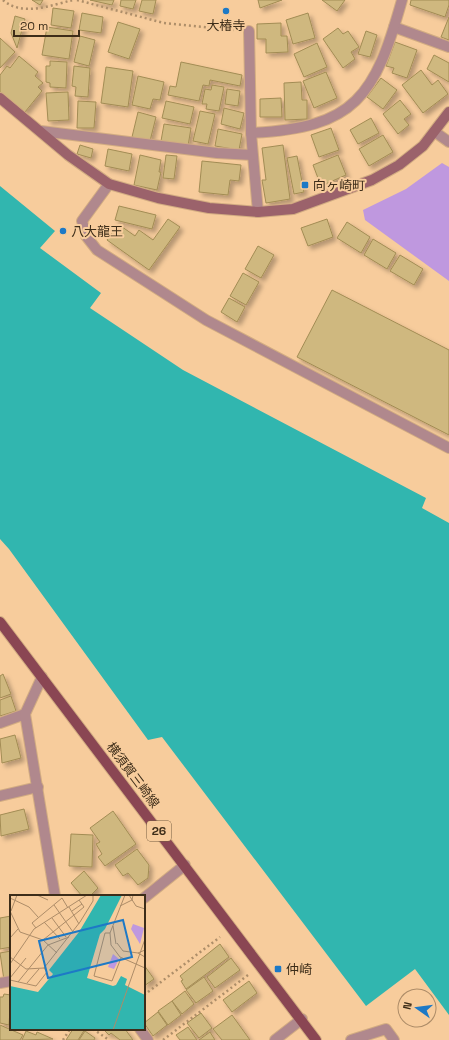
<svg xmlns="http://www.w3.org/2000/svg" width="449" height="1040" font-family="'Space Grotesk','Noto Sans JP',sans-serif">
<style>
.green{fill:#bf98df}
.water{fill:#31b6af}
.building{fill:#cfb87f;stroke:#a28c54;filter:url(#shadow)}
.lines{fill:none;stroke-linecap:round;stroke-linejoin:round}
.lane-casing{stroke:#d2ac82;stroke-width:12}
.street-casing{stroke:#d2ac82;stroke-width:12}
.secondary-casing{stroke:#d2ac82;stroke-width:12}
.primary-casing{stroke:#d2ac82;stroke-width:12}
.path{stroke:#ae8e69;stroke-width:2.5;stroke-dasharray:2 3;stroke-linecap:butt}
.lane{stroke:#b0888d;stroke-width:10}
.street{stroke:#b0888d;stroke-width:10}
.secondary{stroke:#9b626b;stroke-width:10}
.primary{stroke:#8a4653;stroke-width:10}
.poi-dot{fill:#1d79c6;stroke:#f7cc9c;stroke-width:1.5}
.labels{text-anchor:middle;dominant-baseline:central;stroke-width:4;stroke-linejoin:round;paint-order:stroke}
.shield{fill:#f7cc9c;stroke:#755d40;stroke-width:1}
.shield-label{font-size:12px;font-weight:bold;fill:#3d2d19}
.poi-label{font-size:13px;fill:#3d2d19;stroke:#f7cc9c;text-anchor:start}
.street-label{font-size:13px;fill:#3d2d19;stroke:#f7cc9c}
.inset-road{fill:none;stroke:#ad8c68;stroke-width:1}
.view{fill:#1d79c6;fill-opacity:0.15;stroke:#1d79c6;stroke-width:2}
.inset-edge{fill:none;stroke:#3d2d19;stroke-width:2}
</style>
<defs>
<filter id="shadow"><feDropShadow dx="3.5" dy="3.5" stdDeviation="2" flood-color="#0004"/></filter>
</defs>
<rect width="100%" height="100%" fill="#f7cc9c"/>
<polygon class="green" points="442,163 449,167 449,281 365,220 363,210 406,189"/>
<polygon class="water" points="0,186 55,231 40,248 101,293 90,308 183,370 426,498 422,508 449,523 449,1015 415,969 366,1006 162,737 148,740 9,549 0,539"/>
<g class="building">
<polygon points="32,0 43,0 40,5"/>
<polygon points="90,0 114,0 112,5"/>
<polygon points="121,0 136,0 133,9 120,6"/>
<polygon points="142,0 156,0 153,14 139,11"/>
<polygon points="258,0 282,0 260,8"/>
<polygon points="322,0 345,0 337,11"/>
<polygon points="411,0 449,0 449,5 445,17 410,5"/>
<polygon points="53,8 74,11 71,28 51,25"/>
<polygon points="82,13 103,17 101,33 79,30"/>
<polygon points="308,13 315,38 293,44 286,20"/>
<polygon points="15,16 25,19 17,48 11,33"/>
<polygon points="449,17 449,40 441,37"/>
<polygon points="118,22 140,29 129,59 108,52"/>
<polygon points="281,23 281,36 287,36 288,52 266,53 266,39 257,39 257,24"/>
<polygon points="47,27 73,31 69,59 42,55"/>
<polygon points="338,28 343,34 348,31 359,47 351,52 355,59 343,68 323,39"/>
<polygon points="366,31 377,35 370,57 358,54"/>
<polygon points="80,36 95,40 89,66 74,62"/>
<polygon points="0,38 15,52 0,68"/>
<polygon points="395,42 417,50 407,78 392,73 394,68 386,66"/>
<polygon points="317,43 327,67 304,77 294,54"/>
<polygon points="434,55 449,63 449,82 427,69"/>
<polygon points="19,56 38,72 35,76 43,83 38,87 42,91 25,112 0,92 0,75 7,66 10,68"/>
<polygon points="50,61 67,62 66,88 50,87 50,83 46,82 46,66 50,66"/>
<polygon points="181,62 242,75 240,86 210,80 209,86 203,85 199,101 168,95 170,86 176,87"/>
<polygon points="74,66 90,68 88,97 75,96 76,87 72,86"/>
<polygon points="106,67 133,71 128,107 101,103"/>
<polygon points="421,70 432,85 438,80 448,94 423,113 402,85"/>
<polygon points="326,72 337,98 314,108 303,81"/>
<polygon points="138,76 164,82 160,100 153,99 150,109 132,105"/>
<polygon points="381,78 397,90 383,109 367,97"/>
<polygon points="301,82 302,100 307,100 307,119 285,120 284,83"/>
<polygon points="212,85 224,87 219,111 206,109 207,104 202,104 205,89 211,90"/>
<polygon points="227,89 240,91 238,106 225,104"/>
<polygon points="68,92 69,120 48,121 46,93"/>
<polygon points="281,98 282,117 260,117 260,99"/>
<polygon points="400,100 411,114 404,119 409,125 398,134 383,114"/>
<polygon points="78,101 96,102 94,128 77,128"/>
<polygon points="166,101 194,107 190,124 162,118"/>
<polygon points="224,108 244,113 240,129 221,124"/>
<polygon points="200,111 215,114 208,144 193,141"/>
<polygon points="138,112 156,117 150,141 132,137"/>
<polygon points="371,118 379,133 358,144 350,130"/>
<polygon points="164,124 191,128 188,146 161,141"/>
<polygon points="331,128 339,150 319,157 311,135"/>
<polygon points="218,129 242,134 239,150 215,146"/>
<polygon points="383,135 393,152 369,166 359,149"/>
<polygon points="80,145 93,149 91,158 77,154"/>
<polygon points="283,145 290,199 266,203 262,180 266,180 262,148"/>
<polygon points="108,149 132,154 129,171 105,166"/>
<polygon points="140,155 161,160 159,172 161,172 157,190 134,185"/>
<polygon points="166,155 177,156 174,179 163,178"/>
<polygon points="338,155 346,175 321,186 313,165"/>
<polygon points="297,156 304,192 294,194 287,158"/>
<polygon points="202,161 241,165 239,181 230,180 228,195 199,192"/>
<polygon points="119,206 156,215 152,229 115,220"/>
<polygon points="168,219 180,227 149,270 107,240 118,224 135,236 139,230 153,240"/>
<polygon points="327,219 333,237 308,246 301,228"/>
<polygon points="347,222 370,237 361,253 337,238"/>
<polygon points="373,239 396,253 387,269 364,255"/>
<polygon points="258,246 274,255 261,278 245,269"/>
<polygon points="400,255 423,269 414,285 390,271"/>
<polygon points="243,273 259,282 246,305 230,296"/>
<polygon points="332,290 449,350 449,435 297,357"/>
<polygon points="229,298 245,307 237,322 221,312"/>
<polygon points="3,674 11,694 0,698 0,676"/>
<polygon points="11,696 16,711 0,716 0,700"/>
<polygon points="15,735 21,758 2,763 0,739"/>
<polygon points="24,809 29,829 1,836 0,815"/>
<polygon points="113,811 136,844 105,866 98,857 102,854 96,844 100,842 90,828"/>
<polygon points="71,834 93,835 92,867 69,866"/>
<polygon points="137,849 149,865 148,878 138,885 128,873 123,876 115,865"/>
<polygon points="84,871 98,888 90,896 82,896 71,883"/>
<polygon points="11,916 11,947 0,949 0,918"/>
<polygon points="220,944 229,957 186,989 181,981 183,980 180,976"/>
<polygon points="11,951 11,979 4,980 0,953"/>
<polygon points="231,958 240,970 215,988 207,977"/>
<polygon points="144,965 154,979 144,986"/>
<polygon points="204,977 213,991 196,1003 186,990"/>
<polygon points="249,981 257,993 232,1012 223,1000"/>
<polygon points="185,991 194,1004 182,1014 172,1001"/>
<polygon points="4,994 11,995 9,1025 0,1023 0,997 3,997"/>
<polygon points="172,1001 181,1015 168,1025 158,1011"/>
<polygon points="158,1012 167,1025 153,1036 144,1023"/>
<polygon points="201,1013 212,1028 199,1038 187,1023"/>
<polygon points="232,1015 250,1040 222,1040 213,1029"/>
<polygon points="0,1025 23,1035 20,1040 0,1040"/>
<polygon points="188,1027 197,1040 180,1040 176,1035"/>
<polygon points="73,1029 85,1029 78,1040 66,1040"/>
<polygon points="103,1029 125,1029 133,1040 120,1040 111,1033 109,1035"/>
<polygon points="26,1031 36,1035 37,1032 53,1039 22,1040"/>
<polygon points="85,1031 95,1038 94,1040 79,1040"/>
<polygon points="210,1032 215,1040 199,1040"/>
</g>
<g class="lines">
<defs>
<g id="lane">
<polyline points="435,132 449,142"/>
<polyline points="109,184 82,221 86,236 97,250 206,320 449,448"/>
<polyline points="0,723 25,714"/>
<polyline points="0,796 38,787"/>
</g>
<g id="street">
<polyline points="394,27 449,47"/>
<polyline points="249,31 251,133 258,212"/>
<polyline points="41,131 217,153 252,155"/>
<path d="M251 133C356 128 375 96 402 0"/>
<polyline points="42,677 25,714 55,896"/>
<polyline points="144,898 185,865"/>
<polyline points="0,983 11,981"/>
<polyline points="140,1029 148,1040"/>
<polyline points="275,1040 302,1019"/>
<polyline points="351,1040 386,1029 394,1040"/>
</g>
<polyline id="secondary" points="0,98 68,155 109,184 158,198 209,208 258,212 293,209 372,180 399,165 423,146 449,112"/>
<polyline id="primary" points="0,622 316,1040"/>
</defs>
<use href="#lane" class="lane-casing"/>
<use href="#street" class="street-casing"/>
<use href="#secondary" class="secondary-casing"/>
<use href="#primary" class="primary-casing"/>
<g class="path">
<path d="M3 0C22 17 52 5 73 0"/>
<polyline points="77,0 164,23 234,30"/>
<polyline points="144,995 220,937"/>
<polyline points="93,1029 109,1040"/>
<polyline points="63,1040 70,1029"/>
<polyline points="163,1040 248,975"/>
</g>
<use href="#lane" class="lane"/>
<use href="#street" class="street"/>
<use href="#secondary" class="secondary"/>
<use href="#primary" class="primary"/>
</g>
<g class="poi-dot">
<circle cx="226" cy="11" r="4"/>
<rect x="301" y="181" width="8" height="8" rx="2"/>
<circle cx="63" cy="231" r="4"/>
<rect x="274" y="965" width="8" height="8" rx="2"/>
</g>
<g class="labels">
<rect class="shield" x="147" y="821" width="24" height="20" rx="3"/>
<g class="shield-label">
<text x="159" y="831">26</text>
</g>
<g class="poi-label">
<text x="226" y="25" text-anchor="middle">大椿寺</text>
<text x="313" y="185">向ヶ崎町</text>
<text x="71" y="231">八大龍王</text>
<text x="286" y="969">仲崎</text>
</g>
<g class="street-label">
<text transform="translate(133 775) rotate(53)">横須賀三崎線</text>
</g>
</g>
<g transform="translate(10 895)">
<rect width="135" height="135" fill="#f7cc9c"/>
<path d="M123 29 134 33 130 49 121 34ZM103 59 109 64 104 74 98 72Z" fill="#bf98df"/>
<path d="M91 0H112L95 34 90 39 77 83 103 91 106 90 111 81 117 84 115 90 135 100V135H0V91L28 97 43 79 39 75 69 37Z" fill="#31b6af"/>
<path class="inset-road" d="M27 0 38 5M115 0 100 38 101 50 110 62 135 73M119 0 126 11 135 14M0 3 19 12 28 22M44 10 63 37M110 11 122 5 123 0M59 12 69 29M0 16 10 37 33 45 74 12 69 5M1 16 7 0M62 16 72 9M42 23 56 42M34 27 50 44M103 31 106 49M26 33 22 28 52 3 58 13M100 38H95L84 81 102 86 111 63M0 43 8 34M33 45 47 58M107 48 113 56 128 58M135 55 128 58 135 62M0 62 16 74 34 73 70 27 83 6V0M0 69 24 34 77 0M0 83 16 63M0 85 26 91 37 77 34 73M8 87 38 50 59 42M17 88 29 74M103 135 135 44"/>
<path class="view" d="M113 25 122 62 38 83 29 46Z"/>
<rect width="135" height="135" class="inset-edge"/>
</g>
<g transform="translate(417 1008) rotate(284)"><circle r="19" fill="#f7cc9c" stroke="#ad8c68"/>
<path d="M0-3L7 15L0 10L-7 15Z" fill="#1d79c6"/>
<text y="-6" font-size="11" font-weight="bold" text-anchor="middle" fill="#3d2d19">N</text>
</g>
<path d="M14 30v6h65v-6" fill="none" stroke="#3d2d19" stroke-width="2"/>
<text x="20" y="30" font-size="12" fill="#3d2d19" stroke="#f7cc9c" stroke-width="3" paint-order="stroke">20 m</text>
</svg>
